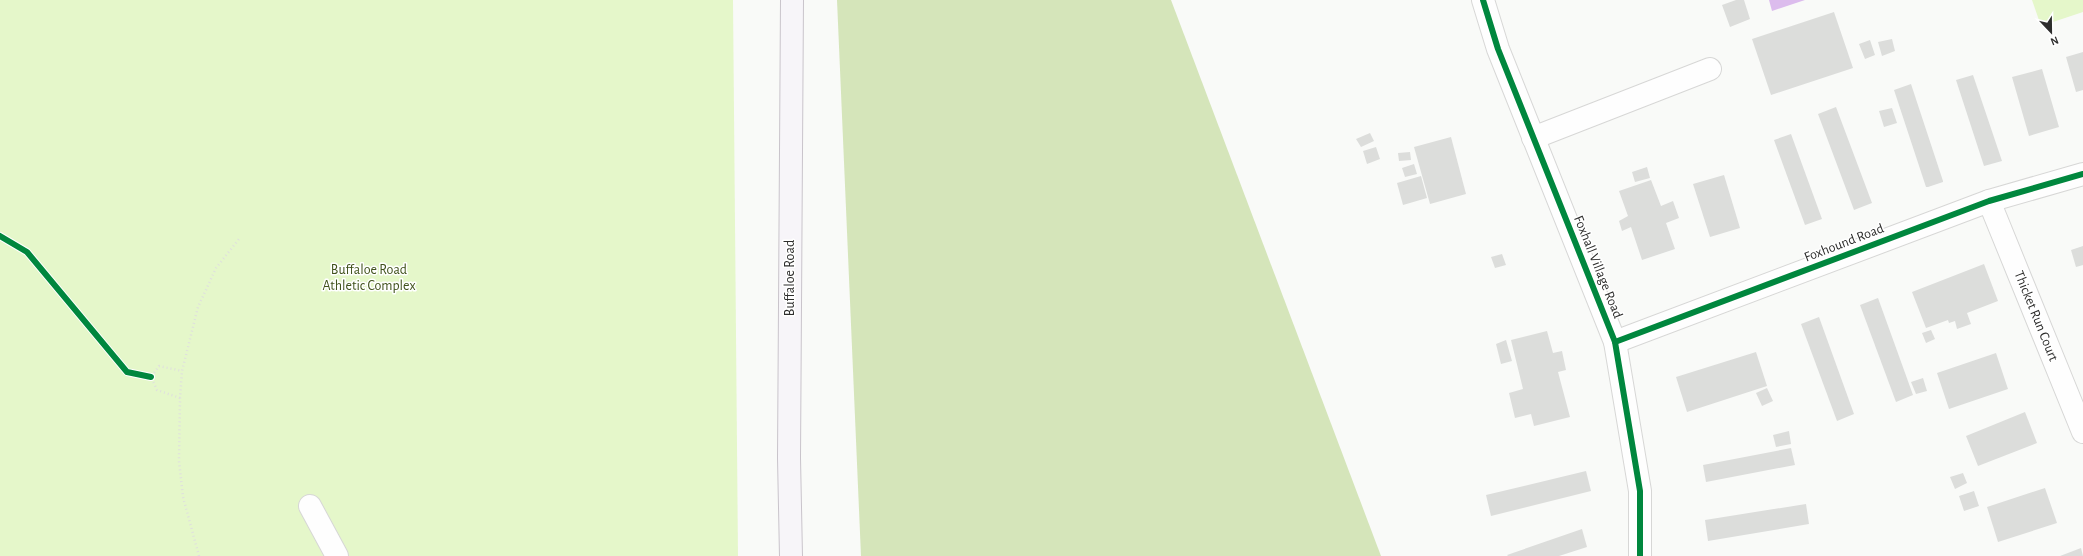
<svg xmlns="http://www.w3.org/2000/svg" width="2083" height="556" font-family="'Alegreya Sans',sans-serif">
<style>
.green{fill:#e5f7ca}
.forest{fill:#d5e5ba}
.water{fill:#dcbced}
.building{fill:#dcdddb}
.lines{fill:none;stroke-linecap:round;stroke-linejoin:round}
.minor-casing{stroke:#d7d7d6;stroke-width:24}
.major-casing{stroke:#c9c4cb;stroke-width:24}
.path{stroke:#dfdfde;stroke-width:2.5;stroke-dasharray:1 3;stroke-linecap:butt}
.minor{stroke:#fefefe;stroke-width:22}
.major{stroke:#f7f5f9;stroke-width:22}
.cycleway-casing{stroke:#fff;stroke-width:8}
.cycleway{stroke:#00873e;stroke-width:6}
.labels{text-anchor:middle;dominant-baseline:central;stroke-width:3;stroke-linejoin:round;paint-order:stroke}
.street-label{font-size:14px;fill:#2d2d2c;stroke:#fff}
.park-label{font-size:14px;fill:#40521b;stroke:#fff}
</style>
<rect width="100%" height="100%" fill="#f9faf8"/>
<g class="green">
<polygon points="0,0 733,0 738,556 0,556"/>
<polygon points="2032,0 2083,0 2083,12 2041,26"/>
</g>
<polygon class="forest" points="837,0 1171,0 1381,556 861,556"/>
<polygon class="water" points="1769,0 1805,0 1772,11"/>
<g class="building">
<polygon points="1736,0 1744,0 1750,19 1730,27 1722,5"/>
<polygon points="1834,12 1853,68 1771,95 1752,39"/>
<polygon points="1892,39 1895,51 1882,56 1878,42"/>
<polygon points="1870,40 1875,55 1865,59 1859,44"/>
<polygon points="2083,52 2083,90 2076,92 2066,57"/>
<polygon points="2042,69 2059,127 2029,136 2012,77"/>
<polygon points="1973,75 2002,161 1984,166 1956,80"/>
<polygon points="1911,84 1943,181 1943,182 1928,187 1926,187 1894,90"/>
<polygon points="1836,107 1872,203 1854,210 1818,114"/>
<polygon points="1892,108 1897,123 1884,127 1879,111"/>
<polygon points="1370,133 1374,141 1361,147 1356,139"/>
<polygon points="1791,134 1822,219 1805,225 1774,140"/>
<polygon points="1451,137 1466,194 1430,204 1414,147"/>
<polygon points="1376,147 1380,159 1367,164 1363,151"/>
<polygon points="1410,152 1411,160 1399,161 1398,153"/>
<polygon points="1414,164 1417,174 1405,177 1402,168"/>
<polygon points="1647,167 1650,178 1635,182 1632,172"/>
<polygon points="1724,175 1740,228 1710,237 1693,184"/>
<polygon points="1421,176 1427,198 1403,205 1397,183"/>
<polygon points="1651,180 1661,206 1673,201 1679,218 1666,223 1675,249 1642,260 1631,227 1622,231 1619,221 1628,216 1619,191"/>
<polygon points="2083,246 2083,265 2076,267 2071,250"/>
<polygon points="1502,254 1506,265 1495,268 1491,257"/>
<polygon points="1984,264 1998,301 1967,313 1971,324 1957,329 1955,321 1949,323 1948,320 1926,328 1912,292"/>
<polygon points="1878,298 1913,395 1896,402 1860,305"/>
<polygon points="1819,317 1854,414 1837,421 1801,324"/>
<polygon points="1931,330 1935,339 1926,343 1922,333"/>
<polygon points="1547,331 1553,353 1562,351 1566,370 1558,372 1570,417 1534,426 1531,414 1515,418 1509,393 1523,389 1511,340"/>
<polygon points="1506,340 1512,361 1501,364 1496,344"/>
<polygon points="1756,352 1767,386 1687,412 1676,377"/>
<polygon points="1996,353 2008,389 1949,409 1937,373"/>
<polygon points="1923,378 1927,391 1916,394 1911,382"/>
<polygon points="1767,388 1773,401 1762,406 1756,393"/>
<polygon points="2025,412 2037,443 1978,466 1966,436"/>
<polygon points="1789,431 1791,444 1776,447 1773,435"/>
<polygon points="1791,448 1795,465 1706,482 1703,465"/>
<polygon points="1586,471 1591,491 1491,516 1486,495"/>
<polygon points="1963,473 1967,483 1955,489 1950,477"/>
<polygon points="2045,488 2057,523 1998,542 1987,507"/>
<polygon points="1974,491 1979,506 1964,511 1959,496"/>
<polygon points="1806,504 1809,524 1708,541 1705,520"/>
<polygon points="1582,529 1587,547 1559,556 1508,556 1507,555"/>
<polygon points="2081,548 2083,556 2060,556"/>
</g>
<g class="lines">
<defs>
<g id="minor">
<polyline points="1483,0 1498,49 1615,342 1640,491 1640,556"/>
<polyline points="1533,138 1710,69"/>
<polyline points="1989,201 2083,432"/>
<polyline points="1615,342 1989,201 2083,174"/>
<polyline points="310,506 337,556"/>
</g>
<polyline id="major" points="791,556 789,458 792,0"/>
</defs>
<use href="#minor" class="minor-casing"/>
<use href="#major" class="major-casing"/>
<g class="path">
<polyline points="180,398 157,390 151,377 159,366 182,371"/>
<polyline points="199,556 183,497 179,461 180,398 182,371 198,307 216,268 239,239"/>
</g>
<use href="#minor" class="minor"/>
<use href="#major" class="major"/>
<defs>
<g id="cycleway">
<polyline points="1483,0 1498,49 1615,342 1640,491 1640,556"/>
<polyline points="0,236 27,252 127,372 151,377"/>
<polyline points="1615,342 1989,201 2083,174"/>
</g>
</defs>
<use href="#cycleway" class="cycleway-casing"/>
<use href="#cycleway" class="cycleway"/>
</g>
<g class="labels">
<g class="street-label">
<text transform="translate(1844 243) rotate(-21)">Foxhound Road</text>
<text transform="translate(1598 267) rotate(68)">Foxhall Village Road</text>
<text transform="translate(790 278) rotate(-90)">Buffaloe Road</text>
<text transform="translate(2036 316) rotate(68)">Thicket Run Court</text>
</g>
<g class="park-label">
<text x="369" y="270">Buffaloe Road<tspan x="369" dy="16">Athletic Complex</tspan></text>
</g>
</g>
<g transform="translate(2051 32) rotate(158)" stroke="#ffffff" stroke-width="3" paint-order="stroke">
<path d="M0-3L7 15L0 10L-7 15Z" fill="#2d2d2c"/>
<text y="-6" font-size="11" font-weight="bold" text-anchor="middle" fill="#2d2d2c">N</text>
</g>
</svg>
